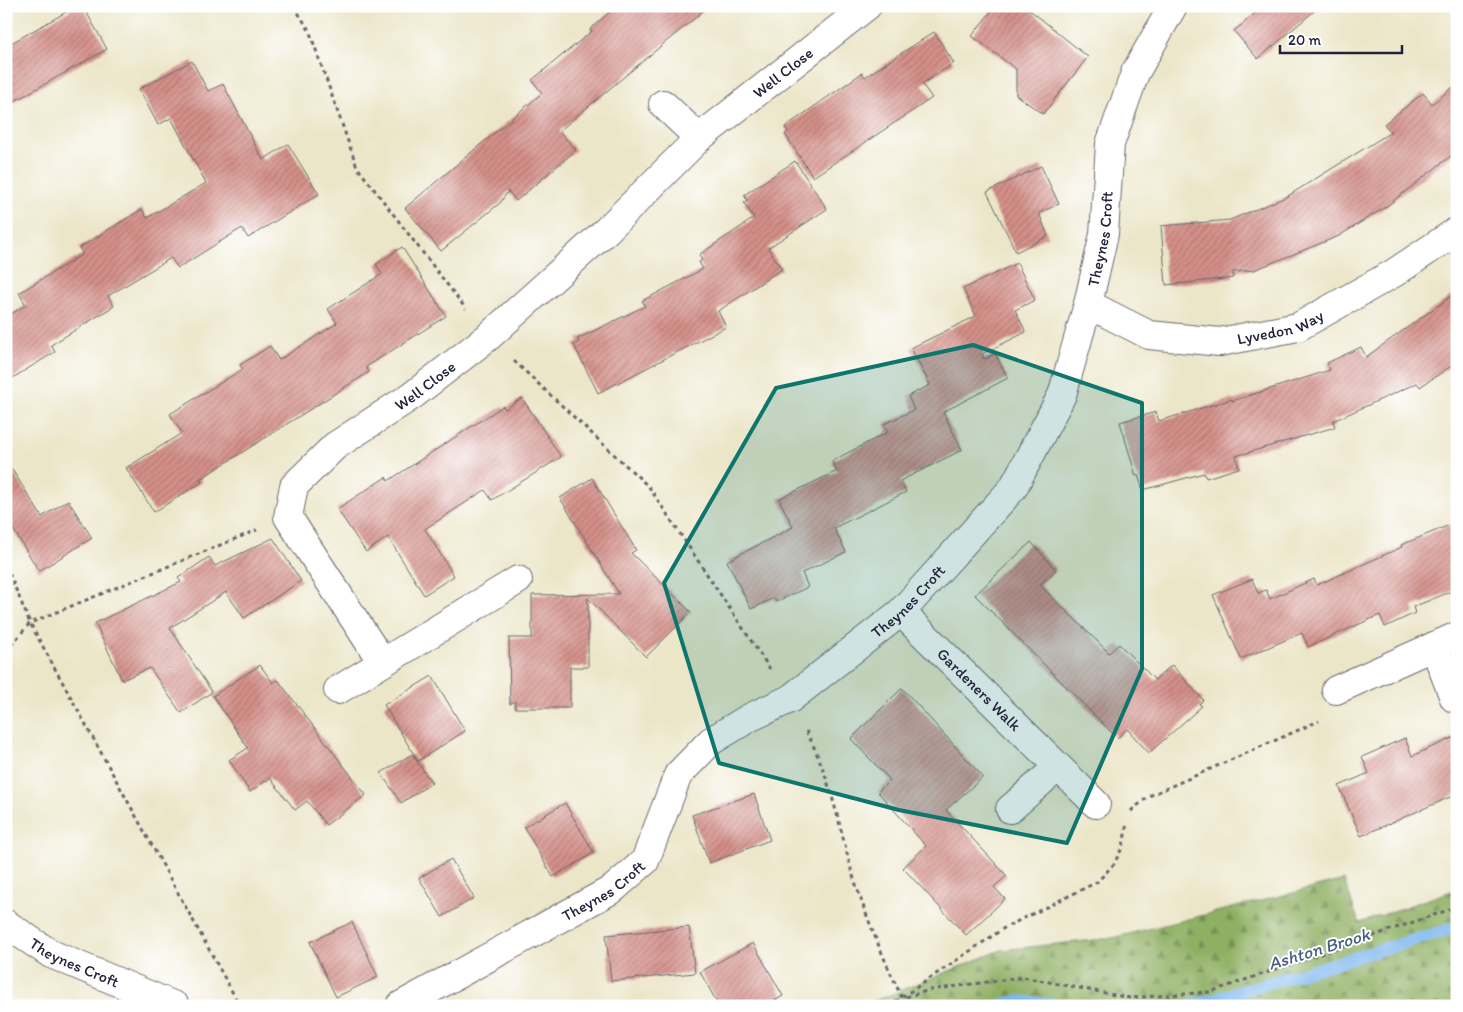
<svg xmlns="http://www.w3.org/2000/svg" width="1463" height="1012" font-family="Itim,sans-serif">
<style>
.forest{fill:url(#forest-firs);stroke:#58694f}
.lines{fill:none;stroke-linecap:round;stroke-linejoin:round}
.stream{stroke:#7eb7ee;stroke-width:12}
.building{fill:url(#building-hatch)}
.minor-casing{stroke:#69676d;stroke-width:30}
.path{stroke:#69676d;stroke-width:3;stroke-dasharray:4 4;stroke-linecap:butt}
.minor{stroke:#fff;stroke-width:28}
.marked{fill:#0f766e;fill-opacity:0.2;stroke:#0f766e;stroke-width:4;stroke-linejoin:round}
.labels{text-anchor:middle;dominant-baseline:central;stroke-width:4;stroke-linejoin:round;paint-order:stroke}
.street-label{font-size:16px;fill:#22223b;stroke:#fff}
.water-label{font-size:18px;font-style:italic;fill:#475e83;stroke:#fff}
</style>
<defs>
<pattern id="forest-firs" width="22" height="20" patternUnits="userSpaceOnUse" patternTransform="scale(1.25)"><rect width="22" height="20" fill="#8fb063"/><path d="M5 1l3.5 6h-7zM16 11l3.5 6h-7z" fill="#748f53"/></pattern>
<pattern id="building-hatch" width="6" height="6" patternUnits="userSpaceOnUse" patternTransform="scale(1.25)"><rect width="6" height="6" fill="#d59089"/><path d="M-1 1l2-2M0 6l6-6M5 7l2-2" fill="none" stroke="#ac7571"/></pattern>
</defs>
<rect width="100%" height="100%" fill="#fff"/>
<filter id="ink" filterUnits="userSpaceOnUse"><feTurbulence type="fractalNoise" baseFrequency=".02" numOctaves="2"/><feDisplacementMap in="SourceGraphic" scale="10" xChannelSelector="R" yChannelSelector="G"/><feConvolveMatrix kernelMatrix="1 2 1 2 8 2 1 2 1" color-interpolation-filters="sRGB"/></filter>
<filter id="wash" filterUnits="userSpaceOnUse"><feTurbulence type="fractalNoise" baseFrequency=".0096" numOctaves="4" result="noise"/><feDisplacementMap in="SourceGraphic" scale="20" xChannelSelector="R" yChannelSelector="G"/><feGaussianBlur stdDeviation="1.12" result="paint"/><feColorMatrix in="noise" values="0 0 0 0 0 0 0 0 0 0 0 0 0 0 0 0 0 1.4 0 .05"/><feComposite in="paint" operator="in"/></filter>
<g filter="url(#wash)">
<rect width="100%" height="100%" fill="#ece6c9"/>
<polygon class="forest" points="1344,880 1359,923 1457,889 1457,1006 856,1006 877,1000 1001,950 1112,938"/>
<g class="lines">
<g class="stream">
<polyline points="997,1006 1017,1001 1067,1006"/>
<polyline points="1191,1006 1457,927"/>
</g>
</g>
<g id="blocks">
<g class="building">
<polygon points="77,6 83,6 107,49 6,106 6,46"/>
<polygon points="617,6 709,6 559,131 576,150 516,201 508,191 500,203 441,251 405,208 542,93 532,80 592,31 590,29"/>
<polygon points="995,6 1025,6 1088,57 1043,114 1016,95 1016,69 972,36"/>
<polygon points="1264,6 1320,6 1258,59 1234,31"/>
<polygon points="934,32 954,63 922,84 932,98 813,177 785,134 788,132 785,127 862,73 865,77"/>
<polygon points="192,61 208,91 223,84 263,160 288,144 319,194 248,238 242,228 178,268 171,258 108,296 114,306 51,345 55,352 6,382 6,317 26,305 19,293 83,254 79,248 142,209 147,218 206,183 171,118 158,125 139,89"/>
<polygon points="1457,84 1457,151 1387,206 1339,236 1254,270 1233,272 1233,278 1166,285 1161,226 1230,220 1286,197 1391,132 1384,124 1423,93 1432,104"/>
<polygon points="795,161 827,209 768,248 782,269 718,311 726,327 598,393 574,345 579,342 577,339 645,306 642,301 703,269 699,262 702,260 699,255 754,218 744,203 747,200 744,195"/>
<polygon points="1041,166 1059,204 1039,213 1048,236 1016,252 987,192"/>
<polygon points="402,247 446,316 366,367 369,372 200,479 202,482 154,512 126,468 182,433 170,414 243,369 240,365 270,346 279,360 337,323 328,309 382,274 376,264"/>
<polygon points="1017,263 1035,300 1015,310 1026,332 982,354 984,359 995,354 1008,378 943,412 962,450 900,481 906,492 834,528 846,552 802,573 808,587 776,602 774,598 751,609 727,561 793,527 779,499 837,471 832,461 888,432 884,424 914,410 908,396 930,385 911,348 976,316 963,289"/>
<polygon points="1457,292 1457,362 1420,387 1417,383 1333,421 1335,427 1236,456 1239,468 1206,478 1204,473 1143,490 1138,475 1136,476 1120,422 1156,412 1159,421 1232,399 1232,401 1330,370 1327,363 1361,347 1366,357"/>
<polygon points="522,398 561,457 492,500 485,490 425,529 454,576 424,595 388,537 366,552 337,509 386,477 388,481 503,406 505,409"/>
<polygon points="6,460 42,517 68,500 92,538 39,571 6,518"/>
<polygon points="592,478 636,550 631,553 691,612 646,657 588,598 588,667 570,667 570,708 515,708 515,701 510,704 509,638 532,638 532,595 619,594 560,498"/>
<polygon points="1457,522 1457,589 1413,607 1415,613 1385,627 1380,615 1308,647 1302,633 1241,659 1213,595 1252,579 1258,593 1266,590 1270,599 1314,579 1317,585 1402,547 1401,545"/>
<polygon points="273,538 301,581 244,618 226,592 170,628 212,692 181,713 150,668 122,680 95,623 181,582 178,578 209,557 215,566"/>
<polygon points="1031,542 1056,570 1040,585 1109,653 1119,644 1155,680 1172,665 1203,700 1199,704 1202,706 1149,753 1127,729 1117,738 975,595"/>
<polygon points="260,665 273,683 278,680 366,795 326,825 307,801 295,810 270,778 250,792 229,760 248,748 213,696"/>
<polygon points="432,676 465,731 418,761 384,705"/>
<polygon points="902,688 983,777 946,810 1007,876 994,887 1005,899 966,935 903,868 926,846 878,792 890,780 851,739"/>
<polygon points="1457,736 1457,794 1361,836 1339,786 1369,773 1362,757 1405,738 1412,756"/>
<polygon points="412,754 432,783 401,803 381,773"/>
<polygon points="754,794 770,840 709,863 692,815"/>
<polygon points="565,803 594,853 553,877 524,827"/>
<polygon points="451,859 474,898 442,917 419,878"/>
<polygon points="352,922 378,977 336,997 310,942"/>
<polygon points="689,927 695,973 611,981 606,935"/>
<polygon points="753,943 783,996 765,1006 719,1006 700,972"/>
</g>
</g>
</g>
<g filter="url(#ink)">
<use href="#blocks" fill-opacity="0" stroke="#69676d" stroke-width="1"/>
<g class="lines">
<defs>
<g id="minor">
<polyline points="663,104 699,138"/>
<path id="s1" d="M1088 304 1149 335 1220 342 1298 327 1394 273 1457 231"/>
<path id="s2" d="M901 612 1096 804"/>
<polyline points="1434,646 1454,698"/>
<path id="s3" d="M382 662 288 517 294 486 335 446 413 395 488 337 607 230 699 138 867 6"/>
<polyline points="338,690 518,580"/>
<polyline points="1336,690 1457,636"/>
<polyline points="1010,809 1058,767"/>
<path id="s4" d="M6 924 51 954 175 1006"/>
<path id="s5" d="M400 1006 613 889 645 861 678 775 711 741 749 718 790 699 901 612 1013 488 1062 395 1088 304 1104 234 1110 144 1135 73 1173 6"/>
</g>
</defs>
<use href="#minor" class="minor-casing"/>
<g class="path">
<polyline points="294,6 309,30 357,167 466,309"/>
<polyline points="514,361 649,487 770,669"/>
<polyline points="6,566 30,623 240,1006"/>
<polyline points="6,651 30,623 257,530"/>
<path d="M806 731C829 774 839 823 851 869 864 913 883 957 902 998"/>
<polyline points="1131,811 1149,796 1319,721"/>
<polyline points="906,997 930,990 1023,977 1130,998 1210,992 1457,907"/>
<polyline points="889,1006 1004,928 1097,882 1114,864 1123,846 1127,823"/>
</g>
<use href="#minor" class="minor"/>
</g>
</g>
<path class="marked" d="M973 345 1142 403V669L1067 843 899 810 719 763 664 583 776 388Z"/>
<g class="labels">
<g class="street-label">
<text stroke="none"><textPath href="#s3" startOffset="846">Well Close</textPath></text>
<text stroke="none"><textPath href="#s5" startOffset="1089">Theynes Croft</textPath></text>
<text stroke="none"><textPath href="#s1" startOffset="202">Lyvedon Way</textPath></text>
<text stroke="none"><textPath href="#s3" startOffset="370">Well Close</textPath></text>
<text stroke="none"><textPath href="#s5" startOffset="668">Theynes Croft</textPath></text>
<text stroke="none"><textPath href="#s2" startOffset="110">Gardeners Walk</textPath></text>
<text stroke="none"><textPath href="#s5" startOffset="234">Theynes Croft</textPath></text>
<text stroke="none"><textPath href="#s4" startOffset="79">Theynes Croft</textPath></text>
</g>
<g class="water-label">
<text transform="translate(1319 949) rotate(-17)">Ashton Brook</text>
</g>
</g>
<rect width="1463" height="1012" fill="none" stroke="#fff" stroke-width="25"/>
<path d="M1280 45v8h122v-8" fill="none" stroke="#22223b" stroke-width="2.5"/>
<text x="1288" y="45" font-size="15" fill="#22223b" stroke="#ffffff" stroke-width="4" paint-order="stroke">20 m</text>
</svg>
